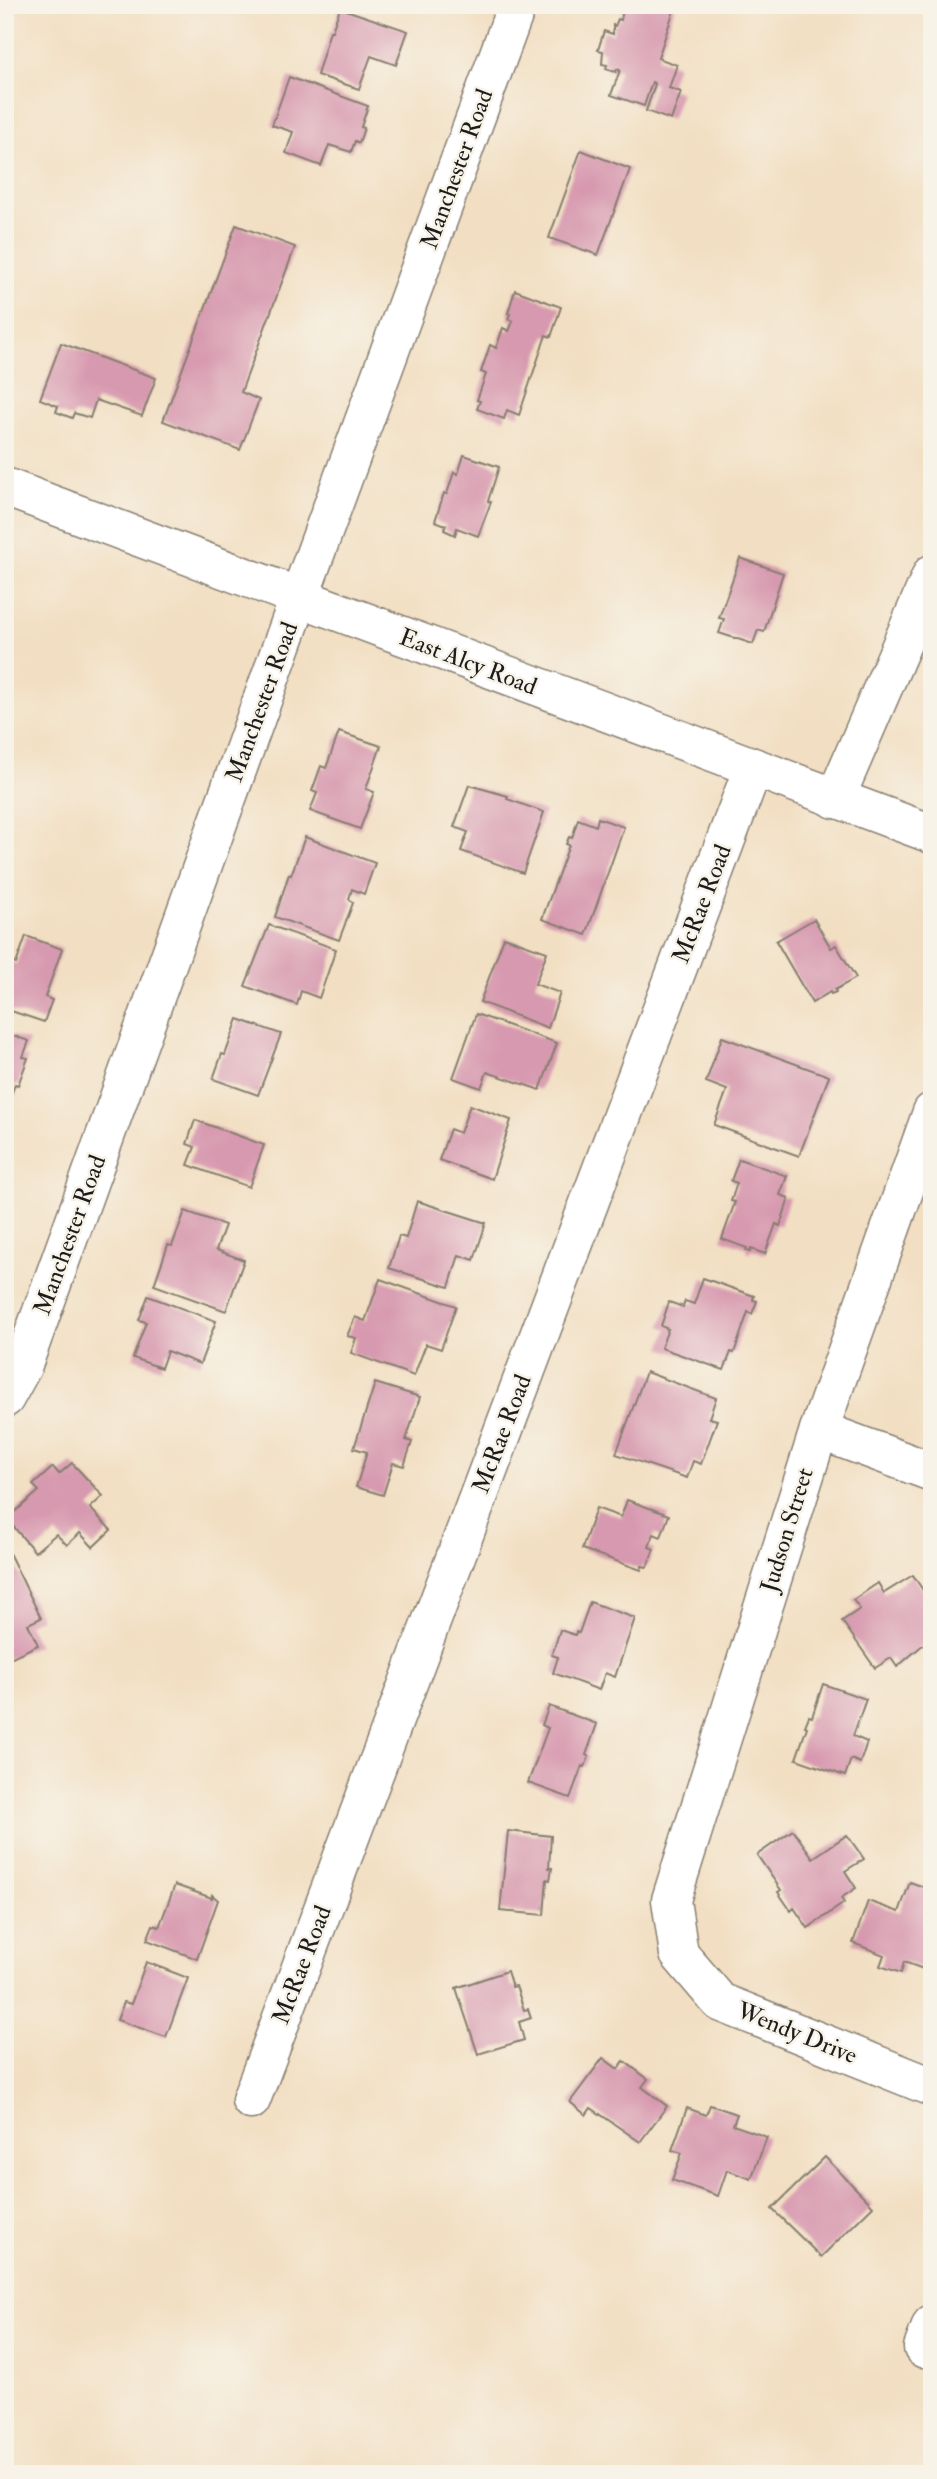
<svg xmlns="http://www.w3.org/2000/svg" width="937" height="2479" font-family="'IM FELL Double Pica',serif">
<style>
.building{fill:#d799af}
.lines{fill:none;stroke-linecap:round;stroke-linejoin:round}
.minor-casing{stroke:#877e70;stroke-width:41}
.minor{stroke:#fff;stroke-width:38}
.labels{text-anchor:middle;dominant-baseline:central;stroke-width:5;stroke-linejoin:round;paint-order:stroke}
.street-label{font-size:24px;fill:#1c1c1c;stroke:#f7f3e8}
</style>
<rect width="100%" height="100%" fill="#f7f3e8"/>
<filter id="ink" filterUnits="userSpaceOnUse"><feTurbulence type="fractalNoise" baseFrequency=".0143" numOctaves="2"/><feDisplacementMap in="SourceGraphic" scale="14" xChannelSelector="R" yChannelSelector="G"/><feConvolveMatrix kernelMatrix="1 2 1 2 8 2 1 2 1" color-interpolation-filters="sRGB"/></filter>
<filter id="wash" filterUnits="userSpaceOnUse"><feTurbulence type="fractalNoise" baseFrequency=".00686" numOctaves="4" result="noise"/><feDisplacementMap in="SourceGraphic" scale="28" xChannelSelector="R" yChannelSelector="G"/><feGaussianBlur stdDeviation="1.57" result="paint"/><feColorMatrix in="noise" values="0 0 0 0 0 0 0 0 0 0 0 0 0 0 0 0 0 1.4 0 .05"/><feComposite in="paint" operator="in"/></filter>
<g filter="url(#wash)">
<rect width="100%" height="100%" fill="#f2dfc3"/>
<g id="blocks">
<g class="building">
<polygon points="624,5 669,5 675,7 658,58 677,65 669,88 681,92 671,120 646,111 655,84 652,82 644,106 611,95 620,70 617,69 616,72 606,69 607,65 602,64 603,51 598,50 604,31 613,34 613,25 615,26 618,19 621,20"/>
<polygon points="340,8 408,31 396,65 371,56 359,89 317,75 330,31 332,31"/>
<polygon points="289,77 368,106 361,127 364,128 359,143 355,141 351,152 329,145 321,166 286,153 293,132 272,125"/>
<polygon points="581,150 630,169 598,255 549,238"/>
<polygon points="236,225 295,247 241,392 259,400 240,450 163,421"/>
<polygon points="515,290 561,307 551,337 546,335 519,415 507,410 504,419 477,409 480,401 477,400 486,374 481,372 490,345 496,348 503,328 509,331 513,321 508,319 510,314 508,313"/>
<polygon points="61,343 156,378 142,416 96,400 90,418 74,413 72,418 56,412 58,406 40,399"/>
<polygon points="464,455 499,467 488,501 491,502 478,536 457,528 455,535 444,530 446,525 435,521 444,493 447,494 454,472 458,474"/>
<polygon points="740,558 783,573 764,632 758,630 753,644 719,633 724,619 719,618"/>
<polygon points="339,732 381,746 366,789 374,792 360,829 310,811 317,793 312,791 321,766 326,768"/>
<polygon points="469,785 508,796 507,799 544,812 523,873 461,851 468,832 454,827"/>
<polygon points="598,818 624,827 586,935 542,919 569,845 566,844 569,837 572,838 578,819 596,826"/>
<polygon points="305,837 375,863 364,894 352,889 349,899 353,903 339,940 275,917 289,874 291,875"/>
<polygon points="814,919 831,948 836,945 856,978 835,990 836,992 831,994 830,992 812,1003 776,941"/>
<polygon points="269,925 336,949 319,998 301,991 297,1005 245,986"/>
<polygon points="26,936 62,949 45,997 52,1000 44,1022 5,1009 5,960 16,964"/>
<polygon points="504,937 547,952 535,984 560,993 548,1028 480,1002"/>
<polygon points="476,1014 557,1043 540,1090 487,1072 481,1088 453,1078"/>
<polygon points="238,1019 281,1034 258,1095 213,1079 222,1054 225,1055"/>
<polygon points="5,1033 29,1041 23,1057 28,1058 18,1085 15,1084 6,1110"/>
<polygon points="722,1037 829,1076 799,1156 714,1125 727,1090 706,1082"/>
<polygon points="470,1105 511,1120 492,1179 439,1160 450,1129 460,1133"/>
<polygon points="195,1120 264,1145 249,1187 188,1165 195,1147 187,1144"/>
<polygon points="739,1159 787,1176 780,1195 789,1198 780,1226 776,1224 765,1254 751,1249 750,1252 746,1251 747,1248 722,1239 735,1202 731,1201 737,1183 731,1181"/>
<polygon points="417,1201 486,1223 474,1260 459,1255 449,1287 389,1268 399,1236 406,1238"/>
<polygon points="185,1211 225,1225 216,1250 244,1260 226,1311 154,1285 168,1245 172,1246"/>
<polygon points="703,1278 754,1296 753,1300 757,1301 752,1314 748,1312 734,1353 731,1352 724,1370 661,1348 668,1329 661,1326 669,1302 683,1307 685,1301 694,1304"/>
<polygon points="380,1279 456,1306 441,1349 426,1344 414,1376 351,1353 356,1338 347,1336 355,1317 365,1321"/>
<polygon points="148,1296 216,1321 200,1364 167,1351 161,1368 133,1358 146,1322 139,1320"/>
<polygon points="646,1372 716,1398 709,1418 717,1420 701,1464 693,1461 687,1478 616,1454"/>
<polygon points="375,1383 420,1397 406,1440 412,1442 404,1466 393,1463 383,1495 356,1487 367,1452 354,1448"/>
<polygon points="72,1463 103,1496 90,1508 111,1530 93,1547 80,1533 67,1545 56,1534 35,1552 7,1519 39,1491 33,1485 53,1467 59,1474"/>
<polygon points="627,1500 669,1515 661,1537 654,1534 649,1547 654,1549 647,1567 642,1566 641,1570 582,1549 596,1508 621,1517"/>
<polygon points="5,1545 41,1618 28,1624 38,1645 8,1659 5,1653"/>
<polygon points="913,1575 932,1604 932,1637 897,1667 891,1658 875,1668 842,1621 860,1609 853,1600 878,1583 884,1593"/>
<polygon points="590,1602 635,1618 615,1677 605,1673 599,1690 553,1673 558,1657 552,1655 560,1630 575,1635 576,1632 579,1633"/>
<polygon points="823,1684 866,1699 853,1736 867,1742 860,1763 851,1759 845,1776 796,1759 807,1727 805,1726 809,1716 812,1717"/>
<polygon points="549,1706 597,1724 586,1755 589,1757 585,1767 582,1766 570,1798 528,1783 548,1728 542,1725"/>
<polygon points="793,1830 813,1858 847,1835 864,1859 845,1871 856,1888 841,1898 844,1903 808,1928 794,1908 791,1911 778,1892 781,1890 757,1855"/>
<polygon points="508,1831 551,1836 549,1868 552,1868 550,1880 547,1879 544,1915 500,1911"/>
<polygon points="910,1882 932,1890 932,1972 904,1962 901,1973 880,1966 884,1955 853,1943 868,1901 899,1912"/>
<polygon points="175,1885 212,1898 212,1895 218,1900 197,1959 147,1940 153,1925 159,1927"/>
<polygon points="146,1962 188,1978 166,2037 117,2020 124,2002 131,2004"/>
<polygon points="507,1971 512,1987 516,1986 524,2010 528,2009 531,2018 519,2022 524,2040 478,2054 456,1988"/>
<polygon points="603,2058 618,2069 624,2061 648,2079 642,2087 667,2106 640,2142 591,2108 586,2115 570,2102"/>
<polygon points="710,2105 737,2114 733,2125 767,2137 751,2179 727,2170 718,2196 672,2180 682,2153 672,2150 687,2108 706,2115"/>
<polygon points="825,2157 873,2206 821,2257 772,2209"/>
</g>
</g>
</g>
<g filter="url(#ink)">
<use href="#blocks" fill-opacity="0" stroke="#877e70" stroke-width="2"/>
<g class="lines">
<defs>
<g id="minor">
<polyline points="5,487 932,834"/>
<polyline points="835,799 932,574"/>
<polyline points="932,1112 819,1430 671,1900 679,1954 720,2002 932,2087"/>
<polyline points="5,1398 22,1367 299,598 517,5"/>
<polyline points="819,1430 932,1472"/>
<polyline points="251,2100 753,768"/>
<polyline points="923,2348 932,2324"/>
</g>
</defs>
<use href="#minor" class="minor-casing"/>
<use href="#minor" class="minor"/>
</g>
</g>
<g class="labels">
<g class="street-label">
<text transform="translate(457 169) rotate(-70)">Manchester Road</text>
<text transform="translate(468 662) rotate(21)">East Alcy Road</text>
<text transform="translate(262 702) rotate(-70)">Manchester Road</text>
<text transform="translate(702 904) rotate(-69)">McRae Road</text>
<text transform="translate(70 1235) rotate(-70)">Manchester Road</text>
<text transform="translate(502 1434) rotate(-69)">McRae Road</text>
<text transform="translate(787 1530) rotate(-73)">Judson Street</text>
<text transform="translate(302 1965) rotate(-69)">McRae Road</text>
<text transform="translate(797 2033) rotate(22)">Wendy Drive</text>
</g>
</g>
<rect width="937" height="2479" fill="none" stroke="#f7f3e8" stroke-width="28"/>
</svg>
